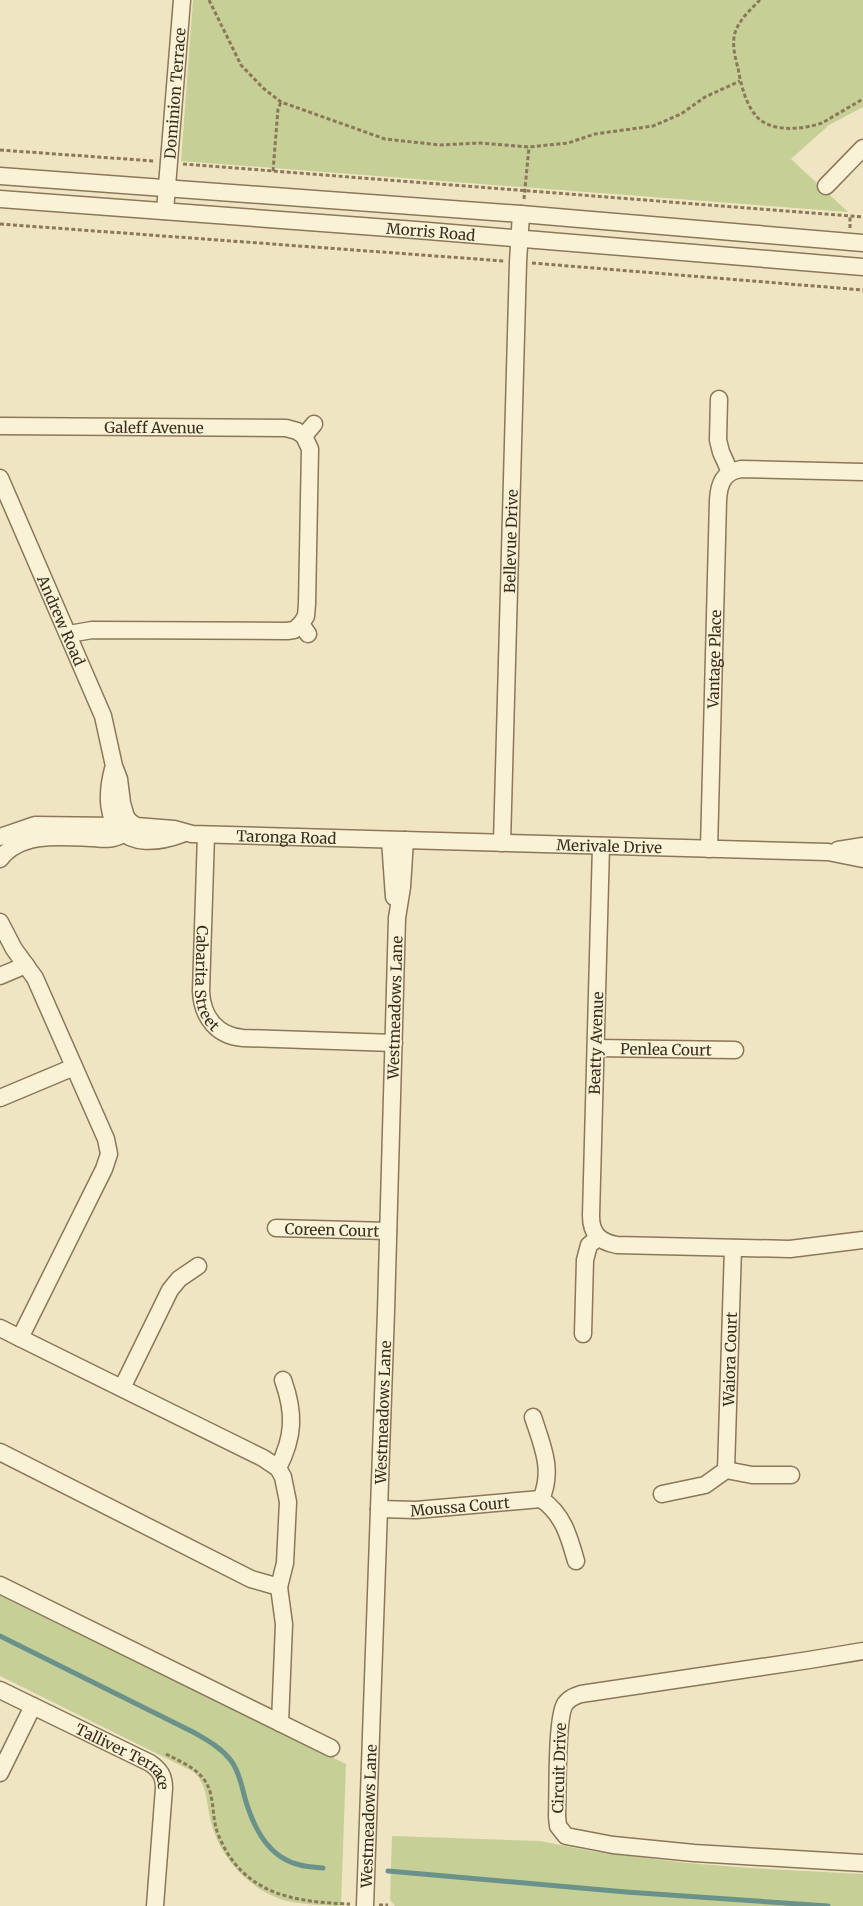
<svg xmlns="http://www.w3.org/2000/svg" width="863" height="1906" font-family="Merriweather,serif">
<style>
.green{fill:#c5cf96}
.lines{fill:none;stroke-linecap:round;stroke-linejoin:round}
.stream{stroke:#6b928a;stroke-width:5}
.minor-casing{stroke:#8b7759;stroke-width:19}
.path{stroke:#8b7759;stroke-width:3;stroke-dasharray:4 2.5;stroke-linecap:butt}
.minor{stroke:#faf2d7;stroke-width:16}
.labels{text-anchor:middle;dominant-baseline:central;stroke-width:4;stroke-linejoin:round;paint-order:stroke}
.street-label{font-size:15px;fill:#3a2d1d;stroke:#f7efd3}
</style>
<rect width="100%" height="100%" fill="#f0e5c3"/>
<g class="green">
<polygon points="193,0 863,0 863,107 829,125 791,159 848,212 181,161"/>
<path d="M0 1594 346 1764 341 1906C323 1905 305 1905 287 1901 250 1891 220 1858 211 1822 206 1803 208 1786 194 1772L0 1676Z"/>
<polygon points="392,1836 540,1841 596,1852 687,1863 749,1868 863,1874 863,1906 395,1906 390,1900"/>
</g>
<g class="lines">
<g class="stream">
<path d="M0 1636 193 1732C207 1740 222 1748 232 1762 241 1775 242 1790 247 1805 256 1832 270 1858 300 1865 307 1867 315 1867 323 1868"/>
<polyline points="388,1871 626,1892 828,1906"/>
</g>
<defs>
<g id="minor">
<polyline points="0,176 521,214 863,243"/>
<polyline points="826,186 863,148"/>
<path id="s1" d="M0 199 416 230 863 267"/>
<path id="s2" d="M165 211 182 0"/>
<polyline points="719,399 718,440 721,452 730,472"/>
<path id="s3" d="M0 426 286 428 297 431 304 436"/>
<path id="s4" d="M0 478 103 716 114 766 119 779 122 803 126 817 130 822"/>
<polyline points="69,634 92,630 287,631 294,630 301,624"/>
<polyline points="308,634 301,624 306,616 307,604 310,449 304,436 314,424"/>
<path d="M113 769C98 826 125 855 182 834"/>
<path id="s5" d="M206 835 201 991C202 1017 217 1036 243 1038L394 1043"/>
<path id="s6" d="M0 837 35 825 115 826 130 822 136 826 174 829 192 834 828 852 863 859"/>
<polyline points="390,840 394,897"/>
<path id="s7" d="M502 843 518 262 521 214"/>
<path d="M601 846 591 1216C591 1234 600 1242 617 1245L790 1249 863 1240"/>
<path id="s8" d="M709 849 718 500C719 484 723 472 741 469L863 472"/>
<polyline points="838,850 863,846"/>
<path d="M0 859C21 831 64 837 94 838 103 839 113 840 121 835 125 832 127 826 130 822"/>
<polyline points="0,922 14,949 35,978 106,1139 109,1154 104,1169 20,1338 0,1328"/>
<polyline points="0,976 26,965"/>
<path id="s9" d="M596 1048 735 1050"/>
<polyline points="0,1098 74,1067"/>
<path id="s10" d="M276 1228 388 1231"/>
<polyline points="583,1334 585,1260 589,1245 598,1238"/>
<polyline points="122,1388 170,1290 179,1279 198,1266"/>
<path d="M533 1417C542 1445 554 1470 541 1499 563 1514 569 1536 576 1561"/>
<polyline points="0,1452 251,1579 279,1587 285,1563 288,1502 283,1477 278,1468 263,1458 20,1338"/>
<path d="M278 1468C294 1437 295 1413 283 1380"/>
<path id="s11" d="M726 1470 733 1248"/>
<polyline points="662,1494 705,1485 726,1470 752,1475 791,1475"/>
<path id="s12" d="M379 1509 416 1510 541 1499"/>
<polyline points="0,1585 331,1748"/>
<polyline points="279,1587 284,1624 280,1723"/>
<path d="M863 1651 809 1660 581 1694C575 1696 569 1698 565 1704 556 1718 558 1795 557 1816L558 1826 566 1836 613 1845 694 1853 863 1863"/>
<path id="s13" d="M0 1690 150 1763C160 1770 164 1776 164 1788L155 1906"/>
<polyline points="0,1773 33,1706"/>
<path id="s14" d="M365 1906 386 1311 397 918 402 887 405 840"/>
</g>
</defs>
<use href="#minor" class="minor-casing"/>
<g class="path">
<polyline points="209,0 241,65 263,88 281,102 385,139 440,145 479,143 529,147 568,143 595,134 653,126 681,114 705,97 740,81"/>
<path d="M760 0C751 9 741 18 736 30 731 42 735 57 738 68 741 85 746 106 758 118 774 133 804 129 822 123L863 99"/>
<polyline points="0,150 154,161"/>
<polyline points="183,164 863,217"/>
<polyline points="273,171 278,109 281,102"/>
<polyline points="524,199 529,147"/>
<polyline points="0,224 504,261"/>
<polyline points="850,228 850,216"/>
<polyline points="532,263 863,290"/>
<path d="M166 1754C185 1764 207 1772 211 1796 214 1809 213 1821 218 1834 242 1894 292 1902 350 1904"/>
<polyline points="379,1905 388,1905"/>
</g>
<use href="#minor" class="minor"/>
</g>
<g class="labels">
<g class="street-label">
<text stroke="none"><textPath href="#s2" startOffset="118">Dominion Terrace</textPath></text>
<text stroke="none"><textPath href="#s1" startOffset="432">Morris Road</textPath></text>
<text stroke="none"><textPath href="#s3" startOffset="154">Galeff Avenue</textPath></text>
<text stroke="none"><textPath href="#s7" startOffset="302">Bellevue Drive</textPath></text>
<text stroke="none"><textPath href="#s4" startOffset="155">Andrew Road</textPath></text>
<text stroke="none"><textPath href="#s8" startOffset="190">Vantage Place</textPath></text>
<text stroke="none"><textPath href="#s6" startOffset="291">Taronga Road</textPath></text>
<text stroke="none"><textPath href="#s6" startOffset="614">Merivale Drive</textPath></text>
<text stroke="none"><textPath href="#s5" startOffset="144">Cabarita Street</textPath></text>
<text stroke="none"><textPath href="#s14" startOffset="899">Westmeadows Lane</textPath></text>
<text transform="translate(596 1043) rotate(-88)">Beatty Avenue</text>
<text stroke="none"><textPath href="#s9" startOffset="70">Penlea Court</textPath></text>
<text stroke="none"><textPath href="#s10" startOffset="56">Coreen Court</textPath></text>
<text stroke="none"><textPath href="#s11" startOffset="111">Waiora Court</textPath></text>
<text stroke="none"><textPath href="#s14" startOffset="494">Westmeadows Lane</textPath></text>
<text stroke="none"><textPath href="#s12" startOffset="81">Moussa Court</textPath></text>
<text stroke="none"><textPath href="#s13" startOffset="142">Talliver Terrace</textPath></text>
<text transform="translate(559 1768) rotate(-88)">Circuit Drive</text>
<text stroke="none"><textPath href="#s14" startOffset="90">Westmeadows Lane</textPath></text>
</g>
</g>
</svg>
